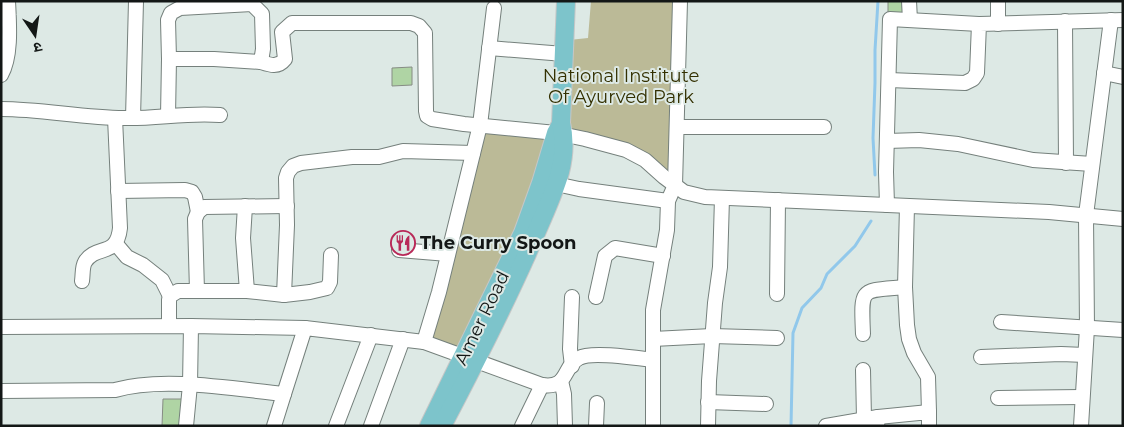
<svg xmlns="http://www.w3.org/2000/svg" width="1124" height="427" font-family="Montserrat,'Noto Sans Devanagari',sans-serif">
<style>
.green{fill:#bbba97}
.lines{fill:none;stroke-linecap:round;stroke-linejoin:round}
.stream{stroke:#91c8eb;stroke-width:3}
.building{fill:#afd4a4;stroke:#868c84}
.minor-casing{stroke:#75807c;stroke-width:16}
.major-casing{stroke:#c6c7c7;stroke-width:20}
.minor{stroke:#fff;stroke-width:14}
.major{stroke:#7dc4cb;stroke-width:18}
.labels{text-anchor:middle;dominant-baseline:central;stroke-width:4;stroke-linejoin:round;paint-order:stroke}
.park-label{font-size:18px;fill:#333001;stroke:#dde9e5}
.poi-label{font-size:18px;font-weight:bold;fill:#131716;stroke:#dde9e5;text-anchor:start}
.street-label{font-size:18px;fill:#131716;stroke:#dde9e5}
</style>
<rect width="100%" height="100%" fill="#dde9e5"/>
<g class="green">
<polygon points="591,1 678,1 672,178 565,128 569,40 588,38"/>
<polygon points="482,128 548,135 539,181 462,353 429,341"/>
</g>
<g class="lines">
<g class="stream">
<polyline points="875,175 873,138 875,83 875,50 878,1"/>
<polyline points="791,426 793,333 802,308 821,288 827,274 855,246 871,221"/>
</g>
</g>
<g class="building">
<rect x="888" y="1" width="18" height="13"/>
<polygon points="412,67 412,85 392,86 392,68"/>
<polygon points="163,399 184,399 183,426 162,426"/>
</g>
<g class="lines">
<defs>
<g id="minor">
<polyline points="909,1 910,20"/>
<polyline points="1065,21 1066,163"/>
<polyline points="998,24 998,1"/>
<polyline points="489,48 564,54"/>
<path d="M261 62C270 65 278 68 285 59L282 32 292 23H411L419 26 425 33 426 111 427 116 432 119 464 124 556 133 585 139 626 150 645 160 664 177 684 192 705 197 1049 212 1123 219"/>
<polyline points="1104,73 1123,77"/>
<path d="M1 75C12 56 9 22 8 1"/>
<polyline points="889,80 965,83 973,79 977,73 979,24 1123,20"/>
<path d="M1 109C42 109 83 118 124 118 156 119 188 112 220 115"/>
<polyline points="168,116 169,59 168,20 171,13 180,8 252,4 262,14 263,49 261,62 214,59 169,59"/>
<polyline points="133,118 136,1"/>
<polyline points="677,127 824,127"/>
<polyline points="887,141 919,140 958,144 1033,160 1092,164"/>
<polyline points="556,184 579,189 668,201"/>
<polyline points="118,191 185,190 192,192 195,197 198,212"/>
<polyline points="887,205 886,172 890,19 979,24"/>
<polyline points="245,206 243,238 247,291"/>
<polyline points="907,206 905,287 907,325 909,339 914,353 928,377 929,412"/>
<polyline points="116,244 127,257 143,265 162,280 170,296"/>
<polyline points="399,250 448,254"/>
<path d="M82 281C83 275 82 267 85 262 96 244 117 258 120 228L115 118"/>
<polyline points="197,291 195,219 198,212 204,207 287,206"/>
<polyline points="777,294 778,200"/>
<polyline points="284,295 310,292 327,288 330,282 331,255"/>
<polyline points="596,297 605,256 615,248 663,256"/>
<polyline points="1001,322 1123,330"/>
<polyline points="169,326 169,300 170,296 178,291 247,291 284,295 287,225 286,178 288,172 293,166 301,163 352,157 379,157 403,151 473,153"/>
<polyline points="1,327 191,326 305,328"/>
<path d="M863 334C861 286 860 291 905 287"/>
<polyline points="653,339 712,336 777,338"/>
<polyline points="424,342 439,292 480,125 494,8"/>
<polyline points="981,357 1061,354 1085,355"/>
<polyline points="572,366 570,349 572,297"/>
<polyline points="863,370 864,419"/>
<polyline points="561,381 564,394 565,426"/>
<path d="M1 391 115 390C163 376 234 389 284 394L274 426"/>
<path d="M284 394 305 328 424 342 542 385C569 389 562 367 579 358 591 351 637 358 653 360"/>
<polyline points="998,398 1082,397"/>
<polyline points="708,402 766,404"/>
<polyline points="878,417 929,412 929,426"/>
<polyline points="186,426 190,385 191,326"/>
<polyline points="336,426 371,335"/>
<polyline points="371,426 403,339"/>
<polyline points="522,426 542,385"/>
<polyline points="596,426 597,403"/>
<polyline points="653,426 653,310 667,230 668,201 675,185 680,1"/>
<polyline points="708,426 709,381 715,303 720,267 722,198"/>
<polyline points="826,426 878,417 877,426"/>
<polyline points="1081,426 1087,328 1086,215 1111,20"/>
</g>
<g id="major">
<polyline points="429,426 523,233 541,183 556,133 560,126"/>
<path d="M442 426C472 369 501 312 527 254 538 227 552 200 560 172 564 156 565 139 561 123L566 1"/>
</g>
</defs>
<use href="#minor" class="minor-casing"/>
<use href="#major" class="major-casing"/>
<use href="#minor" class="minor"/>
<use href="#major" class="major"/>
</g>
<defs>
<symbol id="restaurant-ring" viewBox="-11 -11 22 22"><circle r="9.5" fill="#dde9e5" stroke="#b82958" stroke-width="1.5"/><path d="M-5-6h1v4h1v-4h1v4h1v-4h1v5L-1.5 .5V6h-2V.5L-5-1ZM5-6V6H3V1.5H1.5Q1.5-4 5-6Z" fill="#b82958"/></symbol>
</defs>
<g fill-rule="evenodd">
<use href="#restaurant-ring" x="389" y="229" width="28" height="28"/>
</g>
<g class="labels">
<g class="park-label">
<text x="621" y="76">National Institute<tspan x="621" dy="21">Of Ayurved Park</tspan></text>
</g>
<g class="poi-label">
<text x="420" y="243">The Curry Spoon</text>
</g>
<g class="street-label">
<text transform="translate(482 318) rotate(-64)">Amer Road</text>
</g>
</g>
<rect width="1124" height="427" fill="none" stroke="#131716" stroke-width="5"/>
<g transform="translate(35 35) rotate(167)" stroke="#dde9e5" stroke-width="4" paint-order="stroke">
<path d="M0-4L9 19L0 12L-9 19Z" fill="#131716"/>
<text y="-8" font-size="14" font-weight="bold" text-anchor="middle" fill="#131716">उ</text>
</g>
</svg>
